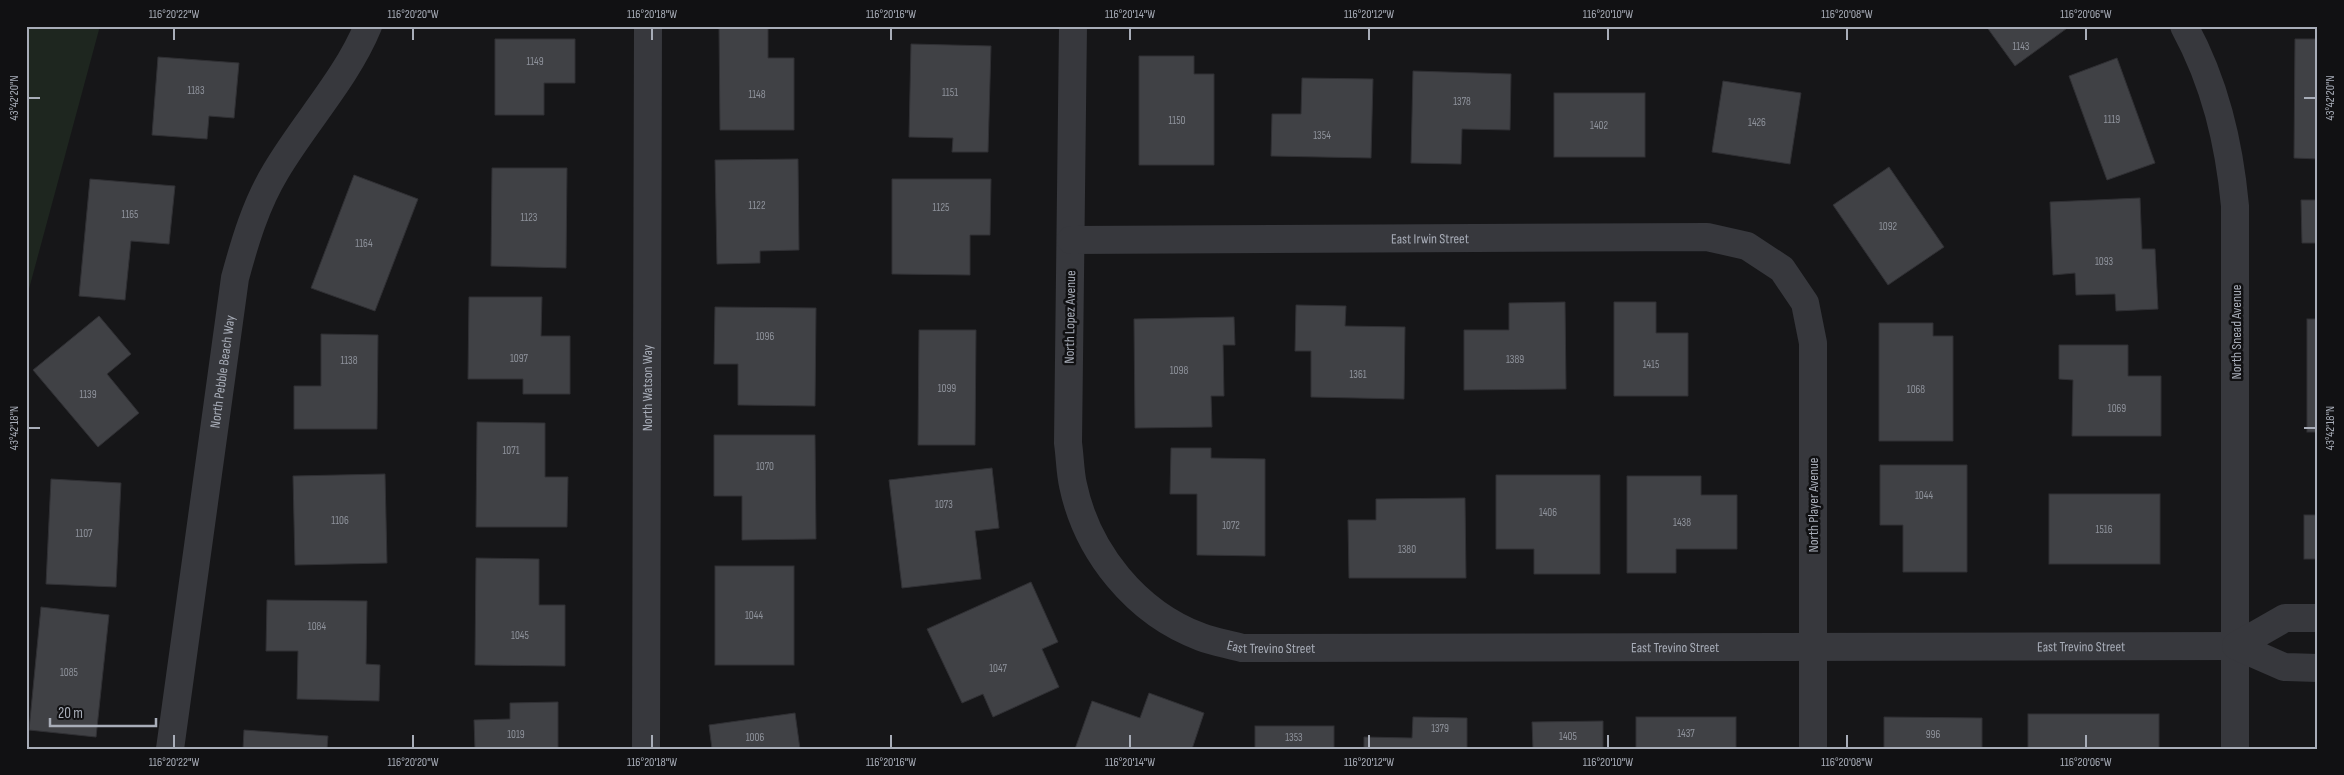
<svg xmlns="http://www.w3.org/2000/svg" width="2344" height="775" font-family="'Sofia Sans Condensed',sans-serif">
<style>
.green{fill:#1e261f}
.building{fill:#404145;stroke:#303034}
.lines{fill:none;stroke-linecap:round;stroke-linejoin:round}
.minor{stroke:#37383d;stroke-width:28}
.ticks{fill:none;stroke:#a8adb8;stroke-width:2}
.labels{text-anchor:middle;dominant-baseline:central;stroke-width:5;stroke-linejoin:round;paint-order:stroke}
.number-label{font-size:11px;fill:#8e929b}
.street-label{font-size:14px;fill:#a8adb8;stroke:#111113}
.neatline{fill:none;stroke:#a8adb8;stroke-width:2}
.ticks-label{font-size:12px;text-anchor:middle;fill:#a8adb8}
</style>
<rect width="100%" height="100%" fill="#161618"/>
<polygon class="green" points="26,26 100,26 26,300"/>
<g class="building">
<polygon points="719,26 768,26 768,58 794,58 794,130 720,130"/>
<polygon points="1986,26 2070,26 2015,66"/>
<polygon points="495,39 575,39 575,83 544,83 544,115 495,115"/>
<polygon points="2295,39 2318,39 2318,159 2294,158"/>
<polygon points="911,44 991,46 988,152 952,152 953,138 909,137"/>
<polygon points="1139,56 1194,56 1194,74 1214,74 1214,165 1139,165"/>
<polygon points="158,57 239,63 234,118 209,116 207,139 152,135"/>
<polygon points="2117,58 2155,163 2107,180 2069,76"/>
<polygon points="1413,71 1511,74 1510,130 1462,129 1461,164 1411,163"/>
<polygon points="1302,78 1373,79 1371,158 1271,156 1272,114 1301,114"/>
<polygon points="1723,81 1801,93 1790,164 1712,152"/>
<rect x="1554" y="93" width="91" height="64"/>
<polygon points="798,159 799,250 760,251 760,263 717,264 715,160"/>
<polygon points="1889,167 1944,247 1888,285 1833,205"/>
<polygon points="492,168 567,168 566,268 491,266"/>
<polygon points="354,175 418,199 375,311 311,288"/>
<polygon points="90,179 175,186 169,244 131,241 125,300 79,296"/>
<polygon points="892,179 991,179 990,235 970,235 970,275 892,274"/>
<polygon points="2140,198 2142,249 2155,249 2158,309 2116,311 2115,294 2076,295 2075,273 2053,275 2050,202"/>
<polygon points="2301,200 2318,200 2318,243 2302,243"/>
<polygon points="469,297 542,297 541,336 570,336 570,394 523,394 523,379 468,379"/>
<polygon points="1565,302 1566,389 1464,390 1464,330 1509,330 1509,303"/>
<polygon points="1614,302 1656,302 1656,333 1688,333 1688,396 1614,396"/>
<polygon points="1296,305 1346,306 1345,326 1405,327 1404,399 1311,397 1311,351 1295,351"/>
<polygon points="715,307 816,308 815,406 738,405 738,364 714,364"/>
<polygon points="99,316 131,354 107,374 139,413 98,447 33,370"/>
<polygon points="1234,317 1235,345 1223,345 1224,396 1211,396 1212,427 1135,428 1134,319"/>
<rect x="2307" y="319" width="11" height="113"/>
<polygon points="1879,323 1933,323 1933,336 1953,336 1953,441 1879,441"/>
<polygon points="919,330 976,330 975,445 918,445"/>
<polygon points="321,334 378,335 377,429 294,429 294,386 321,386"/>
<polygon points="2059,345 2128,345 2128,376 2161,376 2161,436 2072,436 2073,380 2059,379"/>
<polygon points="477,422 545,423 545,477 568,477 567,527 476,527"/>
<polygon points="714,435 815,435 816,539 742,540 742,496 714,496"/>
<polygon points="1171,448 1211,448 1211,458 1265,459 1265,556 1197,555 1197,494 1170,494"/>
<polygon points="1880,465 1967,465 1967,572 1903,572 1903,525 1880,525"/>
<polygon points="992,468 999,528 975,531 981,579 902,588 889,480"/>
<polygon points="385,474 387,563 295,565 293,476"/>
<polygon points="1496,475 1600,475 1600,574 1534,574 1534,549 1496,549"/>
<polygon points="1627,476 1701,476 1701,495 1737,495 1737,549 1676,549 1676,573 1627,573"/>
<polygon points="51,479 121,483 116,587 46,584"/>
<rect x="2049" y="494" width="111" height="70"/>
<polygon points="1465,498 1466,578 1349,578 1348,520 1376,520 1376,499"/>
<rect x="2304" y="515" width="14" height="44"/>
<polygon points="476,558 539,559 539,605 565,605 565,666 475,665"/>
<rect x="715" y="566" width="79" height="99"/>
<polygon points="1031,582 1058,642 1042,649 1059,687 993,717 983,694 962,703 927,629"/>
<polygon points="267,600 367,601 366,664 380,665 379,701 297,699 298,651 266,651"/>
<polygon points="41,607 109,615 96,737 29,730"/>
<polygon points="1149,693 1204,713 1192,749 1075,749 1092,701 1140,718"/>
<polygon points="558,702 558,749 475,749 474,720 510,719 510,703"/>
<polygon points="795,713 800,749 712,749 709,725"/>
<rect x="2028" y="714" width="131" height="35"/>
<polygon points="1413,717 1467,718 1467,749 1364,749 1364,737 1412,738"/>
<rect x="1636" y="717" width="100" height="32"/>
<polygon points="1884,717 1982,718 1982,749 1884,749"/>
<polygon points="1603,721 1603,749 1533,749 1532,722"/>
<rect x="1255" y="726" width="79" height="23"/>
<polygon points="244,730 328,736 327,749 243,749"/>
</g>
<g class="lines">
<g class="minor">
<path id="s1" d="M1073 26 1068 443C1070 457 1070 472 1073 485 1087 552 1136 613 1201 637 1214 642 1228 644 1242 648L2236 646"/>
<path d="M2184 26C2215 83 2229 142 2235 206V749"/>
<path id="s2" d="M1071 240 1707 237 1747 246 1782 269 1805 303 1813 343V749"/>
<polyline points="2318,618 2285,618 2236,646 2284,667 2318,668"/>
<path id="s3" d="M170 749 235 278C245 241 256 204 276 171 305 122 346 79 368 26"/>
<path id="s4" d="M646 749 648 26"/>
</g>
</g>
<path class="ticks" d="M174 28V40M413 28V40M652 28V40M891 28V40M1130 28V40M1369 28V40M1608 28V40M1847 28V40M2086 28V40M28 98H40M2304 98H2316M28 428H40M2304 428H2316M174 735V748M413 735V748M652 735V748M891 735V748M1130 735V748M1369 735V748M1608 735V748M1847 735V748M2086 735V748"/>
<g class="labels">
<g class="number-label">
<text x="2021" y="46">1143</text>
<text x="535" y="61">1149</text>
<text x="196" y="90">1183</text>
<text x="950" y="92">1151</text>
<text x="757" y="94">1148</text>
<text x="1462" y="101">1378</text>
<text x="2112" y="119">1119</text>
<text x="1177" y="120">1150</text>
<text x="1757" y="122">1426</text>
<text x="1599" y="125">1402</text>
<text x="1322" y="135">1354</text>
<text x="757" y="205">1122</text>
<text x="941" y="207">1125</text>
<text x="130" y="214">1165</text>
<text x="529" y="217">1123</text>
<text x="1888" y="226">1092</text>
<text x="364" y="243">1164</text>
<text x="2104" y="261">1093</text>
<text x="765" y="336">1096</text>
<text x="519" y="358">1097</text>
<text x="1515" y="359">1389</text>
<text x="349" y="360">1138</text>
<text x="1651" y="364">1415</text>
<text x="1179" y="370">1098</text>
<text x="1358" y="374">1361</text>
<text x="947" y="388">1099</text>
<text x="1916" y="389">1068</text>
<text x="88" y="394">1139</text>
<text x="2117" y="408">1069</text>
<text x="511" y="450">1071</text>
<text x="765" y="466">1070</text>
<text x="1924" y="495">1044</text>
<text x="944" y="504">1073</text>
<text x="1548" y="512">1406</text>
<text x="340" y="520">1106</text>
<text x="1682" y="522">1438</text>
<text x="1231" y="525">1072</text>
<text x="2104" y="529">1516</text>
<text x="84" y="533">1107</text>
<text x="1407" y="549">1380</text>
<text x="754" y="615">1044</text>
<text x="317" y="626">1084</text>
<text x="520" y="635">1045</text>
<text x="998" y="668">1047</text>
<text x="69" y="672">1085</text>
<text x="1440" y="728">1379</text>
<text x="1686" y="733">1437</text>
<text x="516" y="734">1019</text>
<text x="1933" y="734">996</text>
<text x="1568" y="736">1405</text>
<text x="755" y="737">1006</text>
<text x="1294" y="737">1353</text>
</g>
<g class="street-label">
<text stroke="none"><textPath href="#s2" startOffset="359">East Irwin Street</textPath></text>
<text transform="translate(1070 317) rotate(-89)">North Lopez Avenue</text>
<text transform="translate(2236 332) rotate(-90)">North Snead Avenue</text>
<text stroke="none"><textPath href="#s3" startOffset="381">North Pebble Beach Way</textPath></text>
<text stroke="none"><textPath href="#s4" startOffset="361">North Watson Way</textPath></text>
<text transform="translate(1813 505) rotate(-90)">North Player Avenue</text>
<text stroke="none"><textPath href="#s1" startOffset="738">East Trevino Street</textPath></text>
<text stroke="none"><textPath href="#s1" startOffset="1548">East Trevino Street</textPath></text>
<text stroke="none"><textPath href="#s1" startOffset="1142">East Trevino Street</textPath></text>
</g>
</g>
<rect width="2344" height="775" fill="none" stroke="#111113" stroke-width="55"/>
<path d="M50 718v8h106v-8" fill="none" stroke="#a8adb8" stroke-width="2.5"/>
<text x="58" y="718" font-size="15" fill="#a8adb8" stroke="#111113" stroke-width="4" paint-order="stroke">20 m</text>
<rect x="28" y="28" width="2288" height="720" class="neatline"/>
<g class="ticks-label">
<text x="174" y="18">116°20'22"W</text>
<text x="413" y="18">116°20'20"W</text>
<text x="652" y="18">116°20'18"W</text>
<text x="891" y="18">116°20'16"W</text>
<text x="1130" y="18">116°20'14"W</text>
<text x="1369" y="18">116°20'12"W</text>
<text x="1608" y="18">116°20'10"W</text>
<text x="1847" y="18">116°20'08"W</text>
<text x="2086" y="18">116°20'06"W</text>
<text transform="translate(14 98) rotate(-90)" y="4">43°42'20"N</text>
<text transform="translate(2330 98) rotate(-90)" y="4">43°42'20"N</text>
<text transform="translate(14 428) rotate(-90)" y="4">43°42'18"N</text>
<text transform="translate(2330 428) rotate(-90)" y="4">43°42'18"N</text>
<text x="174" y="766">116°20'22"W</text>
<text x="413" y="766">116°20'20"W</text>
<text x="652" y="766">116°20'18"W</text>
<text x="891" y="766">116°20'16"W</text>
<text x="1130" y="766">116°20'14"W</text>
<text x="1369" y="766">116°20'12"W</text>
<text x="1608" y="766">116°20'10"W</text>
<text x="1847" y="766">116°20'08"W</text>
<text x="2086" y="766">116°20'06"W</text>
</g>
</svg>
